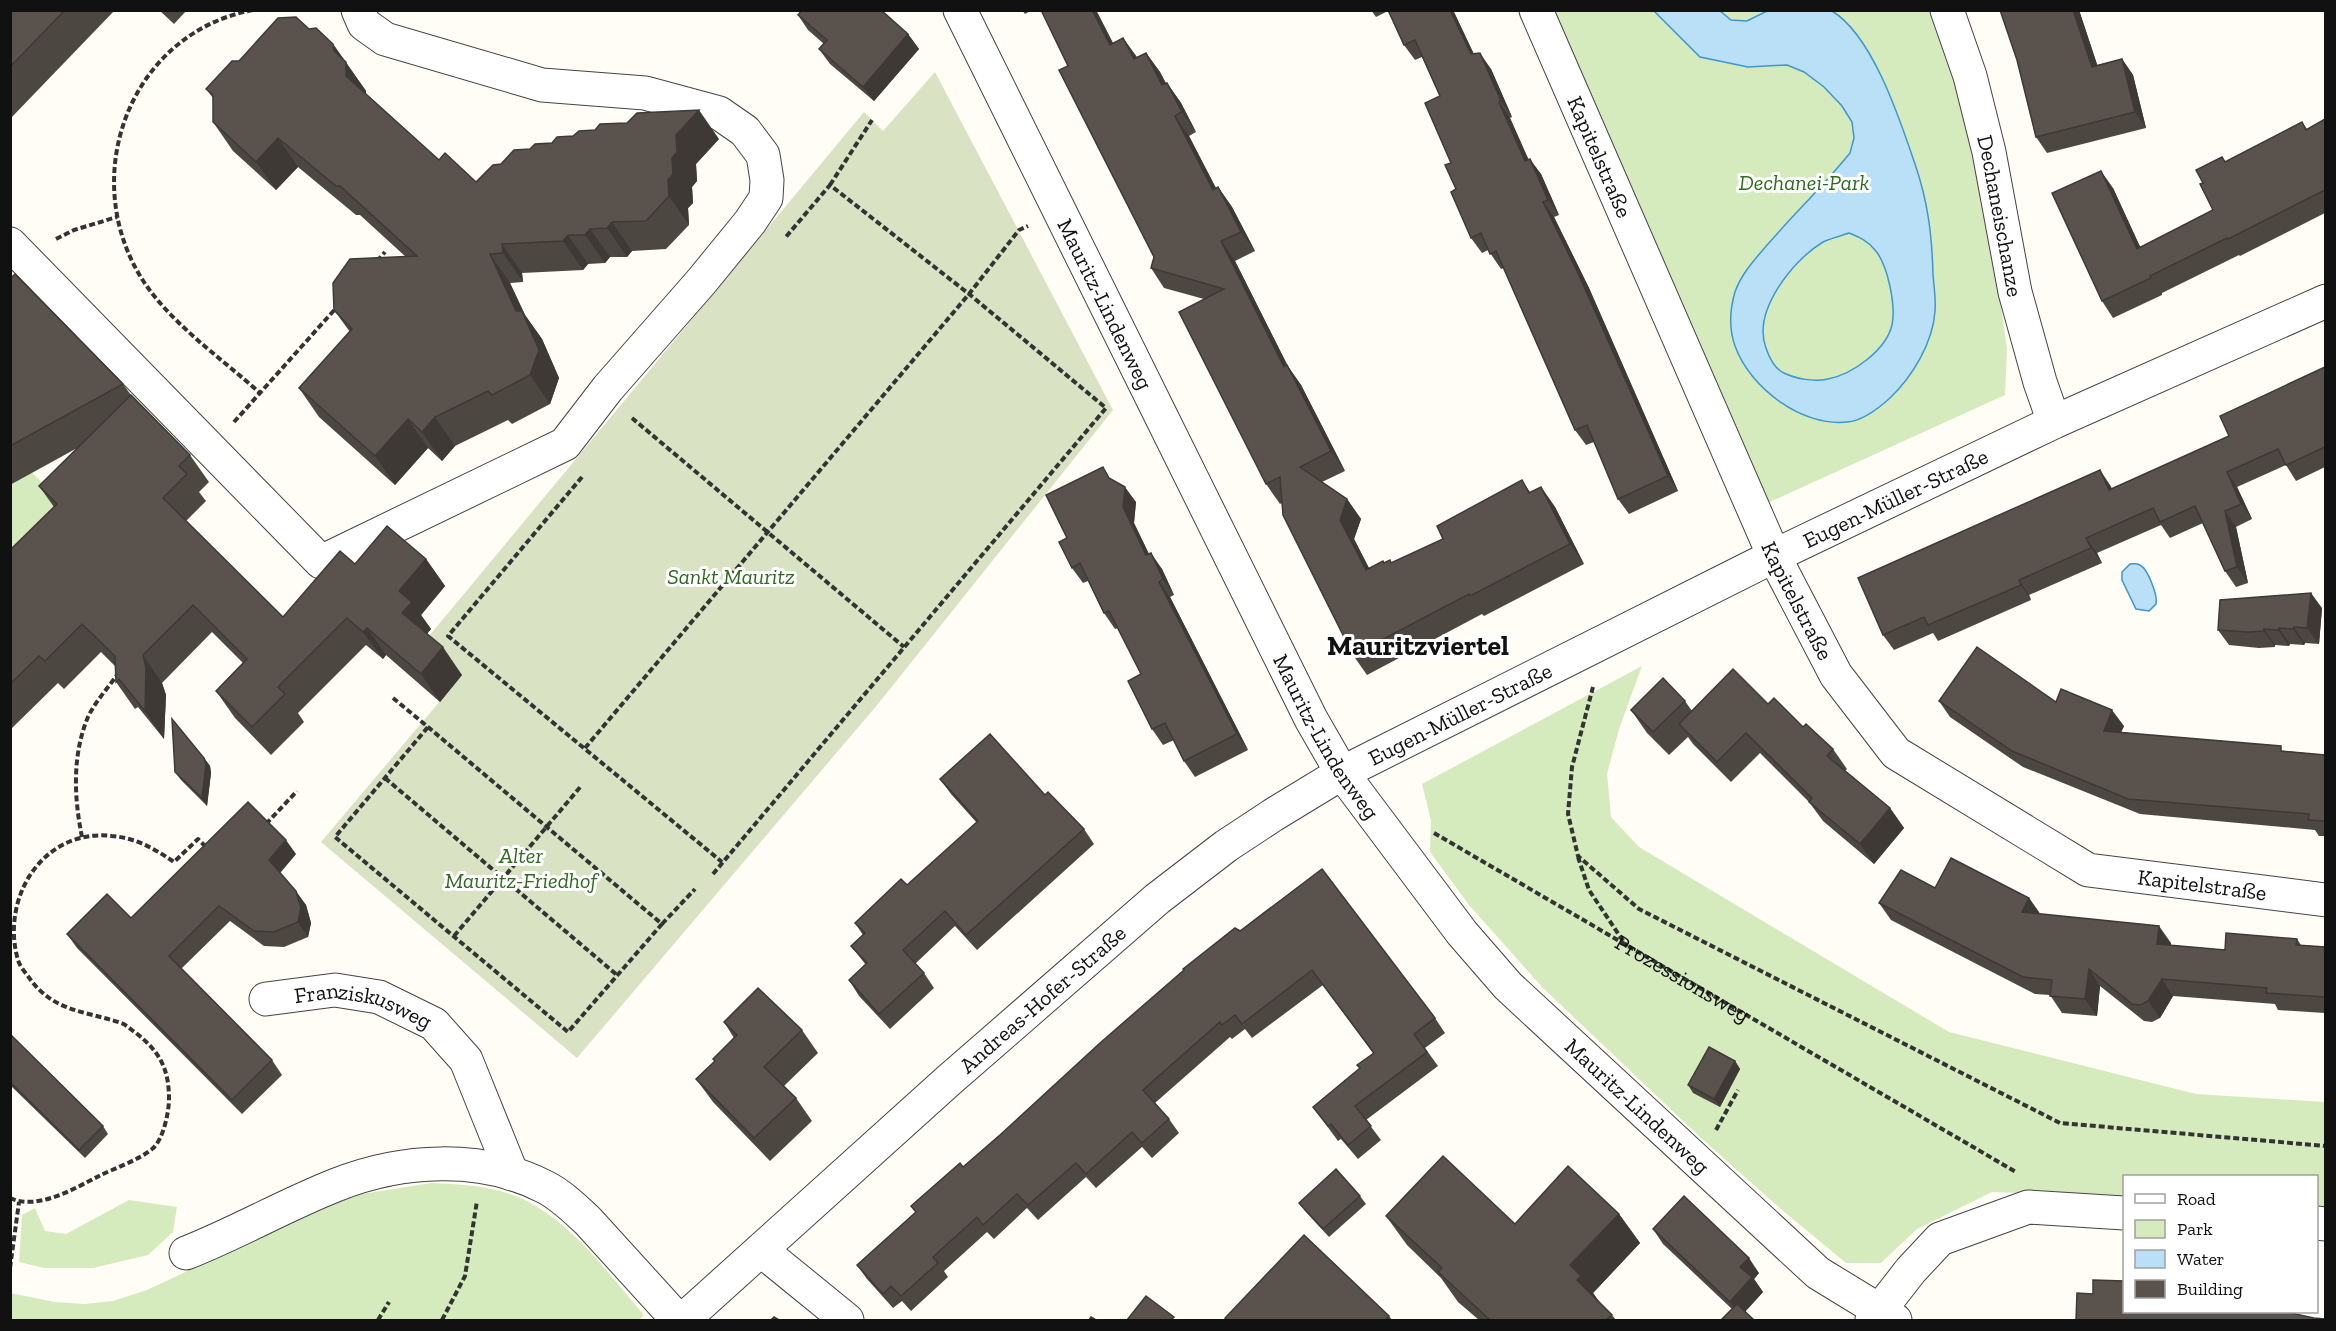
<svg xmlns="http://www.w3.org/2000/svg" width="2336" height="1331" font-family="'Zilla Slab',serif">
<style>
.green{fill:#d5ebbd}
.cemetery{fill:#d9e3c4}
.water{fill:#b9e0f7;stroke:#3f96cf;stroke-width:1.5;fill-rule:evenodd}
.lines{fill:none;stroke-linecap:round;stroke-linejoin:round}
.minor-casing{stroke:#444;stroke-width:35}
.path{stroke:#333;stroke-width:4;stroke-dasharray:6 3;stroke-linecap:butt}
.minor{stroke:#fff;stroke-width:33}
.wall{fill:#4d4742}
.shaded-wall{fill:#3f3936}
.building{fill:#5a524d;stroke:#3f3936;stroke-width:1.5}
.labels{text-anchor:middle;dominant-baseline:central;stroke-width:6;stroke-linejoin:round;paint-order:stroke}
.street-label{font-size:22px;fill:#111;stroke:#fff}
.park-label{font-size:22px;font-style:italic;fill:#2f6b1f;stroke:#fff}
.district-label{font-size:28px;font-weight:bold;fill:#111;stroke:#fff}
</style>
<rect width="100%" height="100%" fill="#fffdf5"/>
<g class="green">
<polygon points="1541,11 1930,11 1957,90 1993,248 2007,349 2005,395 1761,506"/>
<polygon points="20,461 54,494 63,508 11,597 10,485"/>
<polygon points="1642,666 1619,729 1607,774 1611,817 1639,847 1949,1032 2196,1094 2325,1102 2325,1207 2317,1206 2316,1176 2124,1176 2124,1197 1992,1192 1917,1229 1881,1263 1846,1263 1782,1210 1701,1138 1542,987 1469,905 1430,852 1431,821 1422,784"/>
<path d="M431 1183C455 1184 477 1185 500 1191 562 1207 604 1269 644 1315L639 1320H11L10 1293 55 1302 85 1304 113 1301 147 1290 324 1207 362 1194Z"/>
<polygon points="129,1200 177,1207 173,1232 148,1255 93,1268 44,1268 19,1262 22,1215 35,1208 45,1231 66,1234"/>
</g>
<polygon class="cemetery" points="935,72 1113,410 878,704 577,1058 321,842 462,675 424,642 864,112 883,131"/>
<g class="water">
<path d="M1654 11H1720L1731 20 1747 21 1767 11H1832C1873 36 1900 120 1915 164 1928 202 1932 235 1933 275 1934 287 1936 299 1935 311 1933 343 1912 377 1890 398 1879 408 1862 421 1847 422 1802 427 1750 388 1735 346 1729 329 1730 309 1735 292 1741 274 1756 258 1768 244 1795 213 1824 185 1850 153L1854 138 1852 122 1842 106 1824 87 1804 72 1787 65 1748 67 1700 57ZM1849 233C1859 237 1868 241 1875 250 1888 265 1896 306 1892 325 1886 350 1853 374 1828 379 1814 382 1796 379 1784 373 1775 369 1769 357 1766 348 1752 311 1793 260 1823 242 1831 238 1841 236 1849 233Z"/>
<path d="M2130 564C2134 564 2136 563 2140 565 2148 569 2158 596 2156 604L2149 611 2136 609 2122 580V572Z"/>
</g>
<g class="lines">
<defs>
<g id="minor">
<path id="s2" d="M960 10 1311 719 1342 773 1462 933 1508 986 1818 1273 1895 1320"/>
<path id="s3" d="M1536 10 1774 556 1836 675 1896 753 2088 870 2326 900"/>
<path id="s4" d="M1947 10 1970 76 1989 152 2015 292 2040 382 2054 422"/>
<polyline points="10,244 321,562 565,444 608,388 701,282 750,222 766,198 767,180 763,155 745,131 719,113 645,93 542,85 385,39 364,24 358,10"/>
<path id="s5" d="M266 999 335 990 379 997 434 1024 466 1060 512 1174"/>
<polyline points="2316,1223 2326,1224"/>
<polyline points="761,1250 847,1320"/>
<path d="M186 1253C237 1233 285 1205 336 1185 401 1159 481 1154 545 1187 561 1195 575 1209 588 1221L678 1320"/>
<path id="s6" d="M683 1320 948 1081 1157 899 1226 846 1273 815 1342 773 1774 556 2054 422 2326 301"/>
<polyline points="1872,1320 1911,1270 1940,1239 2028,1207 2124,1213"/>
</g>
</defs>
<use href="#minor" class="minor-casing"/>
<g class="path">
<path d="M253 10C130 33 77 176 142 279 170 323 221 358 260 393"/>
<polyline points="830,185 872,120"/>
<polyline points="56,239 74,230 117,217"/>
<polyline points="377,261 385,252"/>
<polyline points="632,418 904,647"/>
<polyline points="234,422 337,307"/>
<polyline points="582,477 448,636 722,862"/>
<polyline points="1593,687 1572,767 1568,814 1578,856 1639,909 2060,1123 2326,1146"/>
<polyline points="393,698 428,727 662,924 568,1032 335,837 428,727"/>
<polyline points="585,748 969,294 1019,230 1028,226"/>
<polyline points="385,778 617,975"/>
<polyline points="266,824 297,791"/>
<path id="s1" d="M1434 833 2016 1172"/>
<path d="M82 837C74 798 72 755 88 717 95 702 108 688 117 675"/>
<polyline points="1578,857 1589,890 1627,947"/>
<polyline points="713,874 1106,408 969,294 830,185 785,238"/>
<polyline points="662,924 695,889"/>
<polyline points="454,936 582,785"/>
<polyline points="1716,1130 1738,1090"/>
<path d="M10 1198C38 1211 75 1188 99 1176 115 1168 139 1160 152 1149 163 1141 169 1112 169 1099 169 1069 160 1052 136 1033 131 1030 127 1025 121 1023 86 1011 54 1012 30 979 26 973 20 967 18 960 0 898 43 828 112 836 136 838 155 849 174 862L198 839 207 848"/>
<polyline points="10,1268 19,1202"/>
<polyline points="378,1320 389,1302"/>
<polyline points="442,1320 465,1276 477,1201"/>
</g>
<use href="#minor" class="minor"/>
</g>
<g class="wall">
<polygon points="10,10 115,10 10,119"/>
<polygon points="159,10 187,10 174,24"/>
<polygon points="1022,10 1032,10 1025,14"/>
<polygon points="1041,10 1096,10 1113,43 1123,38 1137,57 1146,53 1160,72 1166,83 1167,83 1181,103 1196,132 1189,136 1216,188 1218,187 1232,207 1255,251 1235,261 1287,365 1301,385 1345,471 1322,482 1347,499 1361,519 1354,539 1369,568 1384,563 1392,563 1443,539 1522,480 1530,492 1541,487 1555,507 1584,564 1484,616 1482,614 1367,675 1353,655 1282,503 1280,504 1266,484 1204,299 1164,288 1151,268 1154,257 1068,66"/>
<polygon points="1371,10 1453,10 1474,54 1491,69 1512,117 1510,118 1528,159 1541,174 1559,215 1554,217 1589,288 1678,491 1629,514 1618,499 1594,442 1586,445 1575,430 1504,268 1501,269 1488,250 1482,253 1471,238 1456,189 1440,96 1422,57 1415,60 1404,45 1388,11 1376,17"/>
<polygon points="2079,10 2097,65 2122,59 2133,75 2146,128 2047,153 2036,137"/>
<polygon points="798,15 908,34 919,49 874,101 830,64 819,49 824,44 808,30"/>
<polygon points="309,29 333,44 366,91 366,94 439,160 476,182 719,139 696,164 697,181 692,187 693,203 688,208 689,225 666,249 632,251 627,257 610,257 605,263 588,264 583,270 522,273 523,282 510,283 525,315 542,339 559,378 550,404 512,424 508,420 455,446 442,461 428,448 395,485 319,417 299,388 350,332 334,310 406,257 360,215 356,215 298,167 276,190 233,151 213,122 213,98 206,89 239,61"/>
<polygon points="2325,119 2325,213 2240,256 2239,255 2162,293 2162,295 2113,318 2102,301 2113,188 2140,247 2213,210 2203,183 2222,157 2225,162 2302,122 2307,129"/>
<polygon points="10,279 123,384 131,395 190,455 209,482 199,492 206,501 186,521 283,617 355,564 426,559 445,586 421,615 431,629 427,634 462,675 440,702 386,655 383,659 366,645 298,713 304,722 271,755 235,718 216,691 243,663 212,632 162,683 166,695 164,739 138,707 135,709 116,682 115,666 101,652 64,689 58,683 10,730 10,550 54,507 39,486 79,447 10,485"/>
<polygon points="2325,367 2325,467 2296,481 2286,465 2237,487 2252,519 2236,527 2248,583 2236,587 2225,571 2203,523 2170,538 2161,525 2097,553 2102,563 2029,595 2031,600 1938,641 1933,633 1894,650 1883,635 2110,485 2112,489 2229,436"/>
<polygon points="1112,480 1136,502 1134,523 1149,554 1162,569 1174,595 1170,597 1248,750 1195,777 1184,761 1174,740 1163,745 1152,729 1141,674 1118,628 1115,629 1104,613 1088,581 1083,583 1072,568 1067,538"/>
<polygon points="2322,608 2319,644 2305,643 2304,645 2290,644 2289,646 2275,645 2275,647 2259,648 2229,645 2218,630"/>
<polygon points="1685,701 1692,711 1768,704 1803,727 1833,749 1847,769 1845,771 1890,808 1904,828 1874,864 1823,821 1809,802 1760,753 1731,782 1693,744 1688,737 1669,755 1647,733 1631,710"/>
<polygon points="1939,701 2056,702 2124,726 2121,732 2285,751 2325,755 2325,836 2319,836 2315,830 2140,814 2023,767 1950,717"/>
<polygon points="204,758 210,766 211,773 207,806 181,780 175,772"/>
<polygon points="940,779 1045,795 1084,829 1094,844 977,950 955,926 915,964 924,973 934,988 890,1029 859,996 849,980 866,965 851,946 863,935 855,923 907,885 977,823 951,794"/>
<polygon points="296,854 280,873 306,905 311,923 308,937 284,947 264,946 230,921 181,969 272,1060 282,1075 242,1114 77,948 67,934 131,918"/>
<polygon points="1935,888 2029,898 2040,914 2171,943 2171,945 2225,950 2297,939 2301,945 2325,947 2325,1013 2278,1010 2275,1004 2173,996 2160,1018 2152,1022 2144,1021 2100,986 2097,1016 2062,1013 2050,995 2035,994 1891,920 1879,903"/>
<polygon points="1235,928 1435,1018 1445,1033 1425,1048 1438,1066 1366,1120 1381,1140 1358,1159 1341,1139 1338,1141 1313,1107 1360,1068 1373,1053 1323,985 1252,1038 1245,1029 1232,1039 1230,1037 1155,1103 1169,1119 1179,1133 1152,1158 1142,1147 1096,1188 1086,1177 1038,1220 1027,1208 994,1239 987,1232 944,1271 948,1277 911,1311 902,1301 893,1308 867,1279 857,1265 916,1212 963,1167"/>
<polygon points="724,1022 802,1030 818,1053 784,1086 796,1098 812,1121 770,1161 713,1102 696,1079 715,1061 713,1059 734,1038"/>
<polygon points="10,1034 103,1126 108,1134 85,1158 10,1085"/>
<polygon points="1735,1061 1740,1069 1720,1107 1693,1093 1688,1085"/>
<polygon points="1360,1196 1366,1204 1329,1237 1305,1211 1299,1203"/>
<polygon points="1619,1214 1640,1243 1593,1293 1600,1303 1612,1315 1616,1320 1479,1320 1458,1302 1441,1278 1407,1245 1386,1216 1515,1224"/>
<polygon points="1653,1229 1759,1273 1754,1279 1763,1292 1745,1312 1732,1309 1663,1244"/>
<polygon points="1389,1316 1392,1320 1227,1320 1225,1318"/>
</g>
<g class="shaded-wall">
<polygon points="1092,10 1096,10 1124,65 1110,45"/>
<polygon points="1450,10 1453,10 1481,70 1471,54"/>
<polygon points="2073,10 2079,10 2103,82 2092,67"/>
<polygon points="908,34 919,49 874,101 863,87"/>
<polygon points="1123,38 1137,58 1134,59"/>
<polygon points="333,44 366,91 366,105 346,76 334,51"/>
<polygon points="1146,53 1160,72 1176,105 1162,85"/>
<polygon points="1480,53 1491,69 1512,117 1501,101"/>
<polygon points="2122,59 2133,75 2146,128 2135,112"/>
<polygon points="1167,83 1181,103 1196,132 1182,112"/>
<polygon points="1499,102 1510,118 1536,176 1525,161"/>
<polygon points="699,110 719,139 696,164 697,181 692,187 693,203 688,208 689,225 669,196 668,180 676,135"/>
<polygon points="1175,116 1189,136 1227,210 1213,190"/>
<polygon points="278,138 298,167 276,190 256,162"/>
<polygon points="1530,159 1541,174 1559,215 1548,200"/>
<polygon points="2101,171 2113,188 2149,266 2137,249"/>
<polygon points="1218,187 1232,207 1255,251 1241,232"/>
<polygon points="1543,202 1554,217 1589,288 1678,491 1668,476"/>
<polygon points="612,222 632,251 627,257 607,228"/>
<polygon points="590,229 610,257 605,263 585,235"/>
<polygon points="568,235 588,264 583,270 563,241"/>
<polygon points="1221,241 1235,261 1298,386 1284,367"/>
<polygon points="502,244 522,273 523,282 503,253"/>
<polygon points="490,254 510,283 525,315 542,339 559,378 550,404 530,375 516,311"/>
<polygon points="1287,365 1301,385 1345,471 1331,451"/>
<polygon points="435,417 455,446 442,461 422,432"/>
<polygon points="408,419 428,448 395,485 375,456"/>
<polygon points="2100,470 2110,485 2120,506 2109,490"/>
<polygon points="2227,472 2237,487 2252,519 2241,504"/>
<polygon points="1125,487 1136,502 1134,523 1157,571 1146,555 1123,507"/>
<polygon points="1541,487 1555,507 1584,564 1570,544"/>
<polygon points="1347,499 1361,519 1354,539 1380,590 1366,570 1340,520"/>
<polygon points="2225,511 2236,527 2248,583 2237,567"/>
<polygon points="2086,538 2097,553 2102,563 2091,548"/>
<polygon points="1151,553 1162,569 1174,595 1163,579"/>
<polygon points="426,559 445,586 421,615 431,629 421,640 402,613 399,591"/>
<polygon points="2019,580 2029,595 2031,600 2021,585"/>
<polygon points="1159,582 1170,597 1248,750 1237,734"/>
<polygon points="2311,593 2322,608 2319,644 2307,628"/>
<polygon points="2294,627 2305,643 2304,645 2293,629"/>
<polygon points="367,628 386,655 383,659 363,632"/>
<polygon points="2279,628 2290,644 2289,646 2278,630"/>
<polygon points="2264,629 2275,645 2275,647 2264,631"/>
<polygon points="443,647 462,675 440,702 421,674"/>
<polygon points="143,655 162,683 166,695 164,739 145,711"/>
<polygon points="2112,710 2124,726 2115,746 2104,731"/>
<polygon points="204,758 210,766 211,773 207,806 202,798"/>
<polygon points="1890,808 1904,828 1874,864 1860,844"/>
<polygon points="286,840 296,854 279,874 269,860"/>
<polygon points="296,891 306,905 311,923 308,937 298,922"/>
<polygon points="2029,898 2041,915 2022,912"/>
<polygon points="2159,926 2171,943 2169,961 2157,944"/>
<polygon points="2089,969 2100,986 2097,1016 2085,999"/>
<polygon points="2162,979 2173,996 2160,1018 2148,1001"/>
<polygon points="1735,1061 1740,1069 1720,1107 1714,1099"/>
<polygon points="1619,1214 1640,1243 1593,1293 1602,1306 1577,1280 1570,1265"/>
<polygon points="1749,1258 1759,1273 1754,1279 1763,1292 1740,1317 1730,1302 1740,1267"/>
</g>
<g class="building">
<polygon points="10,10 65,10 10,67"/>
<polygon points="802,10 881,10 908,34 863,87 819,49 827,40 798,15"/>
<polygon points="1041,10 1092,10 1110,45 1123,38 1134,59 1146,53 1162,85 1167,83 1182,112 1175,116 1213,190 1218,187 1241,232 1221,241 1284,367 1287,365 1331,451 1300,467 1347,499 1340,520 1366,570 1383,561 1384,563 1390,560 1391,563 1443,539 1437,526 1522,480 1529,493 1541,487 1570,544 1470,596 1469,594 1353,655 1283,515 1280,477 1266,484 1179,312 1224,289 1151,268 1154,257 1059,70 1068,66"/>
<polygon points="1388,10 1450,10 1471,54 1480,53 1501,101 1499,102 1525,161 1530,159 1548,200 1543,202 1578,273 1668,476 1618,499 1587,425 1575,430 1496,251 1490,254 1481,233 1471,238 1451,192 1456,189 1445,165 1451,163 1425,103 1440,96 1415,40 1404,45"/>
<polygon points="2000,10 2073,10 2092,67 2122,59 2135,112 2036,137 2017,60"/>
<polygon points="296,17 309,29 316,28 333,44 334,51 346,62 346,76 439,160 445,153 476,182 493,165 501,164 514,150 530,149 535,144 552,143 557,137 573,136 579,131 595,130 600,124 627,123 637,113 699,110 676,135 677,152 672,158 673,174 668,180 669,196 646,221 612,222 607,228 590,229 585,235 568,235 563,241 502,244 503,253 490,254 516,311 522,311 539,350 530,375 492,395 488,391 435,417 422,432 408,419 375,456 299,388 352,329 334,310 333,283 350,259 417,256 340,186 336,186 278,138 256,162 213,122 213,95 206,89 232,61 239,61 278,18"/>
<polygon points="2325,119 2325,190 2228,239 2227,238 2150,276 2151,278 2102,301 2052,193 2101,171 2137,249 2213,210 2200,184 2203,183 2196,170 2222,157 2225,162 2302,122 2306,130"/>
<polygon points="15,274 123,384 10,446 10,279"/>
<polygon points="2325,367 2325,447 2286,465 2278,449 2227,472 2241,504 2225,511 2237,567 2225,571 2195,506 2160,522 2153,508 2086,538 2091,548 2019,580 2021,585 1928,625 1924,617 1883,635 1858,578 2100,470 2109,490 2229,436 2220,416"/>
<polygon points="131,395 190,455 179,466 187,474 163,498 283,617 340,551 355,564 387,526 426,559 399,591 412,602 402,613 443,647 421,674 367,628 363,632 347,618 278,687 285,694 252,727 216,691 247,659 193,605 143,655 146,668 145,711 119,679 116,682 115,656 82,624 45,661 39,656 10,684 10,550 57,504 39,486"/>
<polygon points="1103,467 1109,478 1125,487 1123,507 1146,555 1151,553 1163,579 1159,582 1237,734 1184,761 1165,723 1152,729 1128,681 1141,674 1109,611 1104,613 1080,563 1072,568 1059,542 1067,538 1046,495"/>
<polygon points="2311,593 2307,628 2294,627 2293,629 2279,628 2278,630 2264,629 2264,631 2248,632 2218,630 2220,600"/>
<polygon points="1977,647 2056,702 2061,689 2112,710 2104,731 2281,746 2281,751 2325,755 2325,821 2308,820 2309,814 2128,799 2012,751 1939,701"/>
<polygon points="1733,669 1768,704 1774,698 1803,727 1806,724 1833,749 1827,756 1890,808 1860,844 1809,802 1812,798 1746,733 1717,762 1679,724"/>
<polygon points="1663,678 1685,701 1653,732 1631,710"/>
<polygon points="172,719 204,758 206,765 202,798 175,772"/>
<polygon points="990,734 1045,795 1048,792 1084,829 966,935 945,911 903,950 924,973 879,1014 849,980 867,963 851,946 865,933 855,923 901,879 907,885 978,821 940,779"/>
<polygon points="248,802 286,840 269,860 296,891 301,908 298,922 274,932 254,931 219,906 169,956 272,1060 232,1100 67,934 107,894 131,918"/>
<polygon points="1951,858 2029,898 2022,912 2159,926 2157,944 2225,950 2226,933 2297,939 2296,945 2325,947 2325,997 2266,993 2267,988 2162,979 2148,1001 2141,1005 2132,1004 2089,969 2085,999 2050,996 2052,980 2023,977 1879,903 1901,870 1935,888"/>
<polygon points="1322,869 1435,1018 1414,1034 1427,1052 1355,1106 1371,1126 1348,1145 1331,1124 1328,1126 1313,1107 1360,1068 1357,1065 1374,1053 1312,970 1242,1024 1235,1015 1222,1025 1220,1022 1143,1090 1169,1119 1142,1143 1132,1132 1086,1174 1076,1163 1028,1205 1017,1194 983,1225 977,1217 933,1257 938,1263 901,1296 891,1286 883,1294 857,1265 916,1212 911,1206 960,1163 963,1167 1000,1135 1100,1043 1184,970 1183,969 1235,928 1240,931"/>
<polygon points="758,988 802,1030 764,1067 796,1098 754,1138 696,1079 715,1061 713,1059 737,1035 724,1022"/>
<polygon points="10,1034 103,1126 79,1150 10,1082"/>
<polygon points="1709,1047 1735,1061 1714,1099 1688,1085"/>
<polygon points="1443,1156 1515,1224 1568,1166 1619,1214 1570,1265 1581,1276 1577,1280 1612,1315 1606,1320 1490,1320 1438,1272 1442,1268 1386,1216"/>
<polygon points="1336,1169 1360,1196 1323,1229 1299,1203"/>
<polygon points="1684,1196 1749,1258 1740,1267 1752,1277 1730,1302 1653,1229"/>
<polygon points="1304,1235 1389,1316 1385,1320 1228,1320 1225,1318"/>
<polygon points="2093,1280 2124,1281 2124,1311 2281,1311 2314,1318 2325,1319 2325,1320 2076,1320 2077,1293 2093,1294"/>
<polygon points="1146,1296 1174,1317 1171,1320 1127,1320"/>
<polygon points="1737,1304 1754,1320 1721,1320"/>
<polygon points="774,1317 779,1320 771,1320"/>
<polygon points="1091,1317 1096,1320 1089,1320"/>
</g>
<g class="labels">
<g class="street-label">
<text stroke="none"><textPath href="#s3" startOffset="160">Kapitelstraße</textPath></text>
<text stroke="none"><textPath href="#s4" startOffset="213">Dechaneischanze</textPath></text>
<text stroke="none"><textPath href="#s2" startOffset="328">Mauritz-Lindenweg</textPath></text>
<text stroke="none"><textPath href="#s6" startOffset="1476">Eugen-Müller-Straße</textPath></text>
<text stroke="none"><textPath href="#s3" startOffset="646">Kapitelstraße</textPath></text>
<text stroke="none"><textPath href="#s6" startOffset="990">Eugen-Müller-Straße</textPath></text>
<text stroke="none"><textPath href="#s2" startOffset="814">Mauritz-Lindenweg</textPath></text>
<text stroke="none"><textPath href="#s3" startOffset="1168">Kapitelstraße</textPath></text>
<text stroke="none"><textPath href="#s1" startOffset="288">Prozessionsweg</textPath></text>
<text stroke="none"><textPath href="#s6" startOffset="482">Andreas-Hofer-Straße</textPath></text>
<text stroke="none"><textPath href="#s5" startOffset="100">Franziskusweg</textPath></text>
<text stroke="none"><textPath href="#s2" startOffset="1300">Mauritz-Lindenweg</textPath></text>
</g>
<g class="park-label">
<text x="1804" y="182">Dechanei-Park</text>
<text x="731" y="576">Sankt Mauritz</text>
<text x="521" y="855">Alter<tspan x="521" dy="25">Mauritz-Friedhof</tspan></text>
</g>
<g class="district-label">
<text x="1418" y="645">Mauritzviertel</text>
</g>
</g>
<rect width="2336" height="1331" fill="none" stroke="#111111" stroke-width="24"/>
<rect x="2123" y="1175" width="195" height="138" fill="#ffffff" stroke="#a0a0a0" stroke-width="1.5"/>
<rect x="2135" y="1194" width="30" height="9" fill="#ffffff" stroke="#a0a0a0" stroke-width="1.5"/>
<text x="2177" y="1205" font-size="18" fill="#111111">Road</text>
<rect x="2135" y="1220" width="30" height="18" fill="#d5ebbd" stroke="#a0a0a0" stroke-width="1.5"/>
<text x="2177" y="1235" font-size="18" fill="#111111">Park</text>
<rect x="2135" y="1250" width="30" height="18" fill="#b9e0f7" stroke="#a0a0a0" stroke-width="1.5"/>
<text x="2177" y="1265" font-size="18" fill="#111111">Water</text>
<rect x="2135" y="1280" width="30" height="18" fill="#5a524d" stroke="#a0a0a0" stroke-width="1.5"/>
<text x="2177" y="1295" font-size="18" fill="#111111">Building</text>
</svg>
